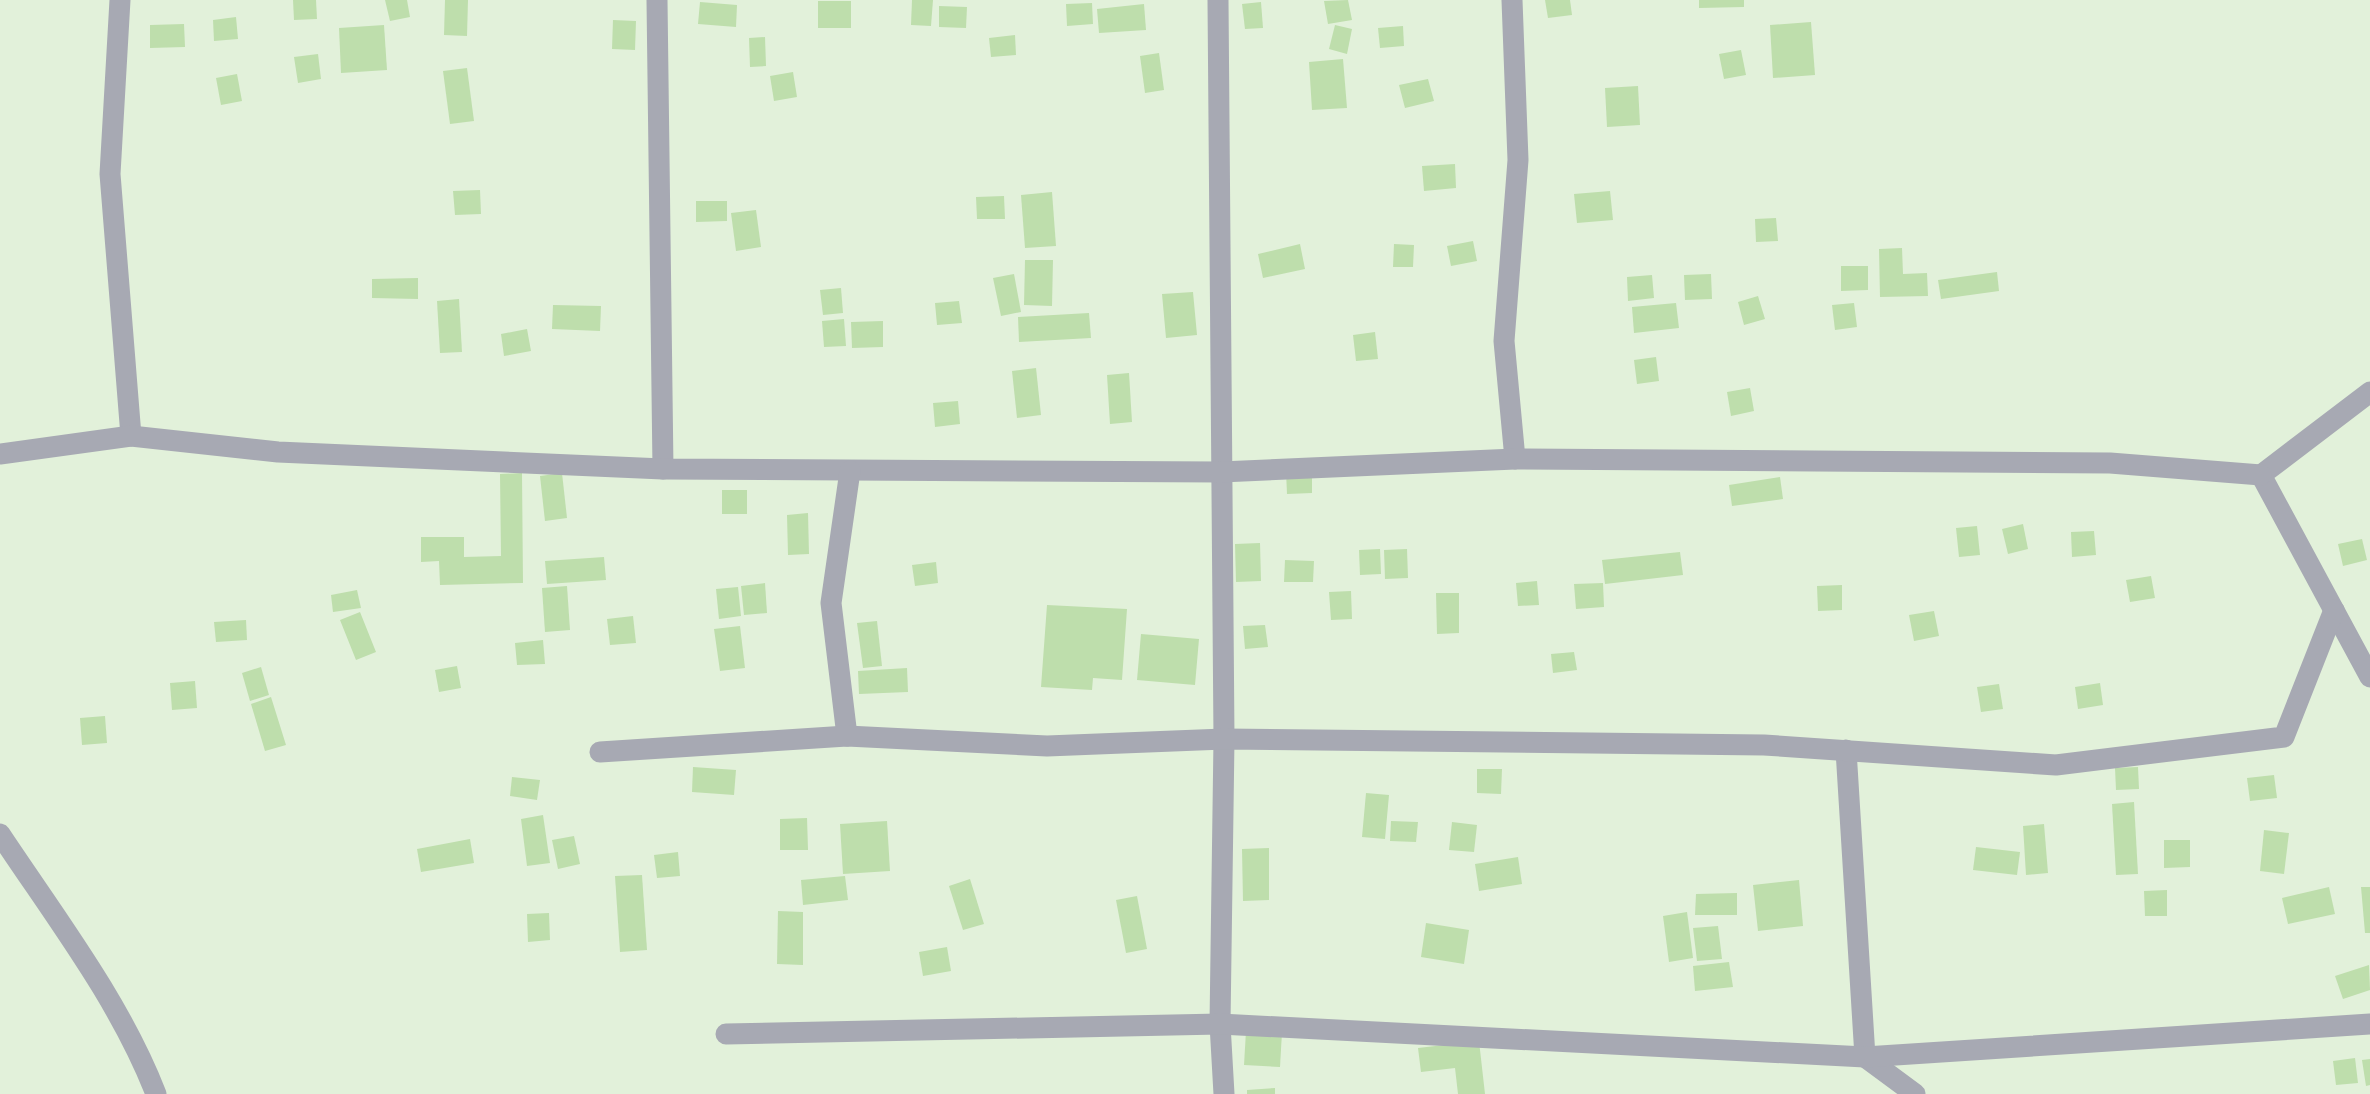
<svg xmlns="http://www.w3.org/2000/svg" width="2370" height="1094" font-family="'DM Sans',sans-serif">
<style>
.building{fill:#bedeac}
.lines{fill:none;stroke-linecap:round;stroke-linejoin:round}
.street{stroke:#a7a9b3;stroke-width:21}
</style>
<rect width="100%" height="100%" fill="#e2f1da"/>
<g class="building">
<polygon points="293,0 316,0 317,19 294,20"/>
<polygon points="385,0 407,0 410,17 390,21"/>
<polygon points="445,0 468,0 467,36 444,35"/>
<polygon points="912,0 933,0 931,26 911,25"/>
<polygon points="1348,0 1352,20 1328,24 1324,1"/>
<polygon points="1545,0 1570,0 1572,15 1548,18"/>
<polygon points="1699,0 1744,0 1744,7 1699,8"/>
<rect x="818" y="1" width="33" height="27"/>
<polygon points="700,2 737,5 736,27 698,24"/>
<polygon points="1261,2 1263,28 1245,29 1242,4"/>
<polygon points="1092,3 1093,24 1067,26 1066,4"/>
<polygon points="1144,4 1146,30 1099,33 1097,9"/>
<polygon points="939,6 967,7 966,28 939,27"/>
<polygon points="236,17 238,39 214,41 213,20"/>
<polygon points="613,20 636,21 635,50 612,49"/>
<polygon points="1811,22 1815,75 1773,78 1770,25"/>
<polygon points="184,24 185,47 150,48 150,25"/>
<polygon points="384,25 387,70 341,73 339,28"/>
<polygon points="1335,25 1352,29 1347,54 1329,49"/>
<polygon points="1403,26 1404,46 1380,48 1378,28"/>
<polygon points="1015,35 1016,55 991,57 989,38"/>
<polygon points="765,37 766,66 750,67 749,38"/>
<polygon points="1741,50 1746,75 1724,79 1719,54"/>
<polygon points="1159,53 1164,90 1145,93 1140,56"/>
<polygon points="318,54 321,79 298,83 294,57"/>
<polygon points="1343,59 1347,108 1312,110 1309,62"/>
<polygon points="467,68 474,121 450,124 443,71"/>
<polygon points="793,72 797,97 774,101 770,76"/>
<polygon points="237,74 242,101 221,105 216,78"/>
<polygon points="1428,79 1434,101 1405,108 1399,85"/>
<polygon points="1638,86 1640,125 1607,127 1605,88"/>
<polygon points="1455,164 1456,188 1424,191 1422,166"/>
<polygon points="480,190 481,214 455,215 453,191"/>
<polygon points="1610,191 1613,220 1577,223 1574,194"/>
<polygon points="1052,192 1056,246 1025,248 1021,195"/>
<polygon points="1004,196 1005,219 977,219 976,197"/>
<polygon points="696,201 727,201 727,221 696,222"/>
<polygon points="756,210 761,247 736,251 731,213"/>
<polygon points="1776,218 1778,241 1756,242 1755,219"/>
<polygon points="1473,241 1477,261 1451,266 1447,246"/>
<polygon points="1300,244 1305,269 1263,278 1258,254"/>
<polygon points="1394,244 1414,245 1413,267 1393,267"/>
<polygon points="1902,248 1903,274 1927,273 1928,296 1880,297 1879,249"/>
<polygon points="1025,260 1053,260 1052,306 1024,305"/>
<polygon points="1841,266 1868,266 1868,290 1841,291"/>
<polygon points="1997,272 1999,291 1941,299 1938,280"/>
<polygon points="1014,274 1021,312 1001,316 993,278"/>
<polygon points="1711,274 1712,299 1685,300 1684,275"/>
<polygon points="1652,275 1654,298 1628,301 1627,277"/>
<polygon points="418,278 418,299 372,298 372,279"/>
<polygon points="841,288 843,313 823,315 820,290"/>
<polygon points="1193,292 1197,335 1166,338 1162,294"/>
<polygon points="1758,296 1765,319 1744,325 1738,302"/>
<polygon points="459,299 462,352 440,353 437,301"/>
<polygon points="959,301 962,323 937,325 935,303"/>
<polygon points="1676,303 1679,328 1634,333 1632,307"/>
<polygon points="1854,303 1857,327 1835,330 1832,305"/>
<polygon points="553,305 601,306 600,331 552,329"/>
<polygon points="1089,313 1091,338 1019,342 1018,317"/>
<polygon points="844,319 846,346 824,347 822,321"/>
<polygon points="883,321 883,347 852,348 851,322"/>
<polygon points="527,329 531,351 504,356 501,334"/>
<polygon points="1375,332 1378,359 1356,361 1353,335"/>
<polygon points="1656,357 1659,381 1637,384 1634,360"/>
<polygon points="1036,368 1041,415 1017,418 1012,371"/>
<polygon points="1129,373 1132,422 1110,424 1107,375"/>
<polygon points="1750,388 1754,411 1731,416 1727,392"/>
<polygon points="958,401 960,424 935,427 933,403"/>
<polygon points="1312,470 1312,493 1287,494 1286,471"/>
<polygon points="522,473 523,583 440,585 439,561 421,562 421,537 464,537 464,557 501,556 500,474"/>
<polygon points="562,473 567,518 545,521 540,476"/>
<polygon points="1780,477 1783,499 1732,506 1729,485"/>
<rect x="722" y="490" width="25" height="24"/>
<polygon points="808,513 809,554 788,555 787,515"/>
<polygon points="2023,524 2028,549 2008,554 2002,529"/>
<polygon points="1977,526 1980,555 1959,557 1956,528"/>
<polygon points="2094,531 2096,555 2072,557 2071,532"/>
<polygon points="2362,539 2367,560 2343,566 2338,544"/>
<polygon points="1260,543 1261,581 1236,582 1235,544"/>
<polygon points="1380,549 1381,574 1360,575 1359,550"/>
<polygon points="1407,549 1408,578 1385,579 1384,550"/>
<polygon points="1680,552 1683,575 1605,584 1602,560"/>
<polygon points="604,557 606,580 547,584 545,561"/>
<polygon points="1285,560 1314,561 1313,582 1284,582"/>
<polygon points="936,562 938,583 915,586 912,565"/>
<polygon points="2151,576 2155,598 2130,602 2126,580"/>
<polygon points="1537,581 1539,605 1518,606 1516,583"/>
<polygon points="765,583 767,613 744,615 741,586"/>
<polygon points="1603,583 1604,607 1576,609 1574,584"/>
<polygon points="1842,585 1842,610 1818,611 1817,586"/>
<polygon points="567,586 570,630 545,632 542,588"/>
<polygon points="738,587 741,616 719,619 716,589"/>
<polygon points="357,590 361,608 333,612 331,595"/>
<polygon points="1351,591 1352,619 1331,620 1329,592"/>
<polygon points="1436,593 1459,593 1459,633 1437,634"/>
<polygon points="1047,605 1127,609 1122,680 1093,678 1092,690 1041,687"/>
<polygon points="1934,611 1939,636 1914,641 1909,615"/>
<polygon points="360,612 376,652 356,660 340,620"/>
<polygon points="633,616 636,643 610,645 607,619"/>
<polygon points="246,620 247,640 216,642 214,622"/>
<polygon points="877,621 882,666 863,668 857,623"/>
<polygon points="1265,625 1268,647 1245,649 1243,626"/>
<polygon points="740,626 745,668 720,671 714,629"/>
<polygon points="1141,634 1199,639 1195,685 1137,680"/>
<polygon points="543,640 545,664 517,665 515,643"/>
<polygon points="1574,652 1577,670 1553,673 1551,654"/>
<polygon points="457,666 461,688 439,692 435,670"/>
<polygon points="261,667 269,695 250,701 242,673"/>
<polygon points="907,668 908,692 859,694 858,671"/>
<polygon points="195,681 197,708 172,710 170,683"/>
<polygon points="2100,683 2103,705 2078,709 2075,687"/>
<polygon points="1999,684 2003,709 1981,712 1977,687"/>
<polygon points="271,697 286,745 265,751 251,704"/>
<polygon points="105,716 107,743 82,745 80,718"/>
<polygon points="693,767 736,770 734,795 692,792"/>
<polygon points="2138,767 2139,789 2116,790 2115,768"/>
<polygon points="1477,769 1502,769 1501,794 1477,793"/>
<polygon points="2274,775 2277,798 2250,801 2247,778"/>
<polygon points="512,777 540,780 537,800 510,796"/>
<polygon points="1366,793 1389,795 1385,839 1362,837"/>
<polygon points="2134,802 2138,874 2116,875 2112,804"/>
<polygon points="543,815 550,863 527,866 521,819"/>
<polygon points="807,818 808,850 780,850 780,819"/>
<polygon points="887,821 890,871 843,874 840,824"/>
<polygon points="1391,821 1418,822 1416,842 1390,841"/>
<polygon points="1452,822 1477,825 1474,852 1449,850"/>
<polygon points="2044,824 2048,873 2026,875 2023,826"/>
<polygon points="2264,830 2289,833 2284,874 2260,871"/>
<polygon points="574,836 580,864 558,869 552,840"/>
<polygon points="470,839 474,863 421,872 417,849"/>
<polygon points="2164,840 2190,840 2190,867 2164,868"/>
<polygon points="1976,847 2020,852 2017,875 1973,870"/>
<polygon points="1269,848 1269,900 1243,901 1242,849"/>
<polygon points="678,852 680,876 657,878 654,855"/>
<polygon points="1518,857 1522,884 1479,891 1475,864"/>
<polygon points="642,875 647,950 620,952 615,876"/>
<polygon points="845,876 848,900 803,905 801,880"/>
<polygon points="970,879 984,924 963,930 949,886"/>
<polygon points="1799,880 1803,926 1758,931 1753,885"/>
<polygon points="2329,887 2335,914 2288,924 2282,898"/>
<polygon points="2361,887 2370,887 2370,933 2365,933"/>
<polygon points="2167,890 2167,916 2145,916 2144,891"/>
<polygon points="1737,893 1737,915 1695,915 1696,894"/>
<polygon points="1137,896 1147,949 1126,953 1116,900"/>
<polygon points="778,911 803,912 803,965 777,964"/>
<polygon points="1687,912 1693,958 1669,962 1663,916"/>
<polygon points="549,913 550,940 528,942 527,914"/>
<polygon points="1426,923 1469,930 1464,964 1421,957"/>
<polygon points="1718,926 1722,959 1697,961 1693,928"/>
<polygon points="947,947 951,971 923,976 919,952"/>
<polygon points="1729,962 1733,987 1695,991 1693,966"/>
<polygon points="2369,965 2370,990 2343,999 2335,976"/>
<polygon points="1246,1031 1282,1032 1280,1067 1244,1065"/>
<polygon points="1479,1041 1485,1094 1458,1094 1455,1068 1421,1072 1418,1048"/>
<polygon points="2355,1058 2358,1083 2336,1085 2333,1061"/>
<polygon points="2370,1059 2370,1085 2366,1086 2362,1060"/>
<polygon points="1275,1088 1275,1094 1247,1094 1247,1090"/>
</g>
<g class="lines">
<g class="street">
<polyline points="120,0 110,174 131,436"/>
<polyline points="657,0 663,469"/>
<polyline points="1218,0 1224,739 1220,1024 1224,1094"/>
<polyline points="1512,0 1518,160 1504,341 1515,459"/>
<polyline points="2370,392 2261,475 2370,677"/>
<polyline points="0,454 131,436 278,452 663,469 1221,472 1515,459 2110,463 2261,475"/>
<polyline points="847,736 831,603 850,471"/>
<polyline points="1846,750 1865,1057 1915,1094"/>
<polyline points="600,752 847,736 1047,746 1224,739 1764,745 2056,765 2284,737 2334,610"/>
<path d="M0 834C55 917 120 1001 156 1094"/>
<polyline points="726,1034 1220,1024 1865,1057 2370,1024"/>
</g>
</g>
</svg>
